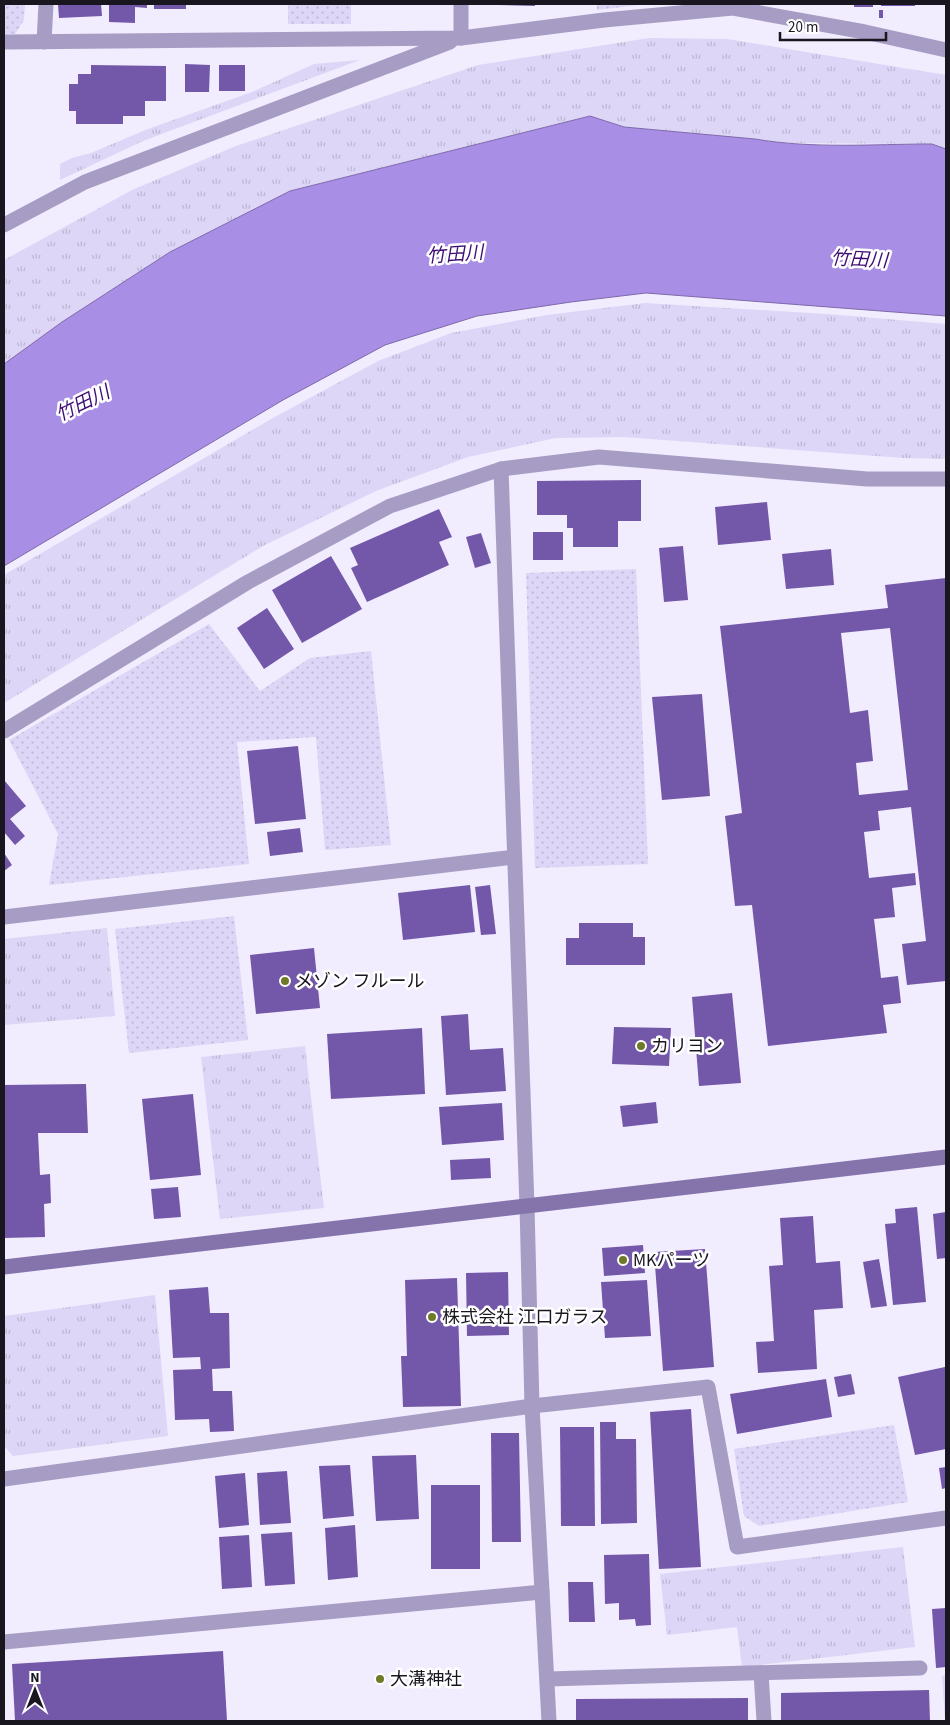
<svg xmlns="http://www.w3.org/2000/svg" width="950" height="1725" font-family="'Source Sans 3','Noto Sans JP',sans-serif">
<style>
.grass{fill:url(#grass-tufts)}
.garden{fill:url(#garden-dots)}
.water{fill:#a98ee5;stroke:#7e6aaa}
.building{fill:#7357a9;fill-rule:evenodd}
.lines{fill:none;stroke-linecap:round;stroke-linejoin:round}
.street{stroke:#a79dc4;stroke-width:15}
.secondary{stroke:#8574ac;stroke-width:15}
.poi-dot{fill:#6e7a26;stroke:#fff;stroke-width:2}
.labels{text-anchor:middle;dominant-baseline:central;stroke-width:5;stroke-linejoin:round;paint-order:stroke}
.poi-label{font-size:18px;fill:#191620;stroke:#fff;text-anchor:start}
.water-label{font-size:19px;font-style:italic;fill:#3e0d75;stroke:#fff}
</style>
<defs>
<pattern id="grass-tufts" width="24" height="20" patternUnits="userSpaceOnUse" patternTransform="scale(1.25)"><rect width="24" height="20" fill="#ded6f7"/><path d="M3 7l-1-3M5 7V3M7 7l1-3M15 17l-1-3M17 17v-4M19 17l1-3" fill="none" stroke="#beb7d3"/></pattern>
<pattern id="garden-dots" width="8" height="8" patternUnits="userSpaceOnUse" patternTransform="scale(1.25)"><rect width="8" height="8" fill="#ded6f7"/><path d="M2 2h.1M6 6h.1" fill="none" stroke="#beb7d3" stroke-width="1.8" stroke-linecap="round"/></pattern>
</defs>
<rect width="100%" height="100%" fill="#f1ecfe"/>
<g class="grass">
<polygon points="649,38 727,39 946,75 946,149 932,144 775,143 755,139 624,127 590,116 290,191 170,252 62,322 4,364 4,260 132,190 236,146 478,65"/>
<polygon points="360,60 143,141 60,180 60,164 72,158 91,153 148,129 252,92 314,64"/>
<polygon points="645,303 827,314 946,324 946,459 903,458 623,437 556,438 468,457 376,491 263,546 4,703 4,575 271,419 378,361 451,333 547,315"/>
<polygon points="107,928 115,1016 4,1025 4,939"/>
<polygon points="305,1046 324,1208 220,1219 201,1057"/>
<polygon points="155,1295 168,1436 13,1456 4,1446 4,1316"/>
<polygon points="903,1547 915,1647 742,1667 737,1627 667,1635 660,1574"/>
<polygon points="946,1675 946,1721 945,1721 942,1676"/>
</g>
<g class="garden">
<polygon points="4,4 25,4 24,20 15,34 4,34"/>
<rect x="288" y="4" width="63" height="20"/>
<polygon points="597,4 647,4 597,10"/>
<polygon points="636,569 648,864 535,868 526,573"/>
<polygon points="209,624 260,691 310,658 371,651 391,845 325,850 316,737 237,742 249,864 49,885 58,834 9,740"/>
<polygon points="234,916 248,1040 129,1053 115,929"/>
<polygon points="894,1425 908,1502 759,1526 744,1516 734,1449"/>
</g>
<path class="water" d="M590 116 624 127 755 139C813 149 873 144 932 144L946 149V316L646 293 571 302 477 316 385 345 283 400 4 566V364L62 322 170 252 290 191Z"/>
<g class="building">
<polygon points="58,4 101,4 102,16 59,18"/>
<polygon points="109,4 147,4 147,8 135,7 135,23 109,22"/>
<rect x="154" y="4" width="32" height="5"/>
<polygon points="498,4 535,4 535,6 498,5"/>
<rect x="854" y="4" width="19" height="3"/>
<rect x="881" y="4" width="34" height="2"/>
<rect x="879" y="10" width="4" height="8"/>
<polygon points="185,64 210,65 209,92 185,92"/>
<polygon points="91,65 166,66 166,101 145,101 145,116 123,116 123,124 76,124 76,111 69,111 69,84 78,84 78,74 91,74"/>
<rect x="219" y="65" width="26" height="26"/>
<polygon points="641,480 641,521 618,521 618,547 573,547 573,528 567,528 567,515 537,515 537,481"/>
<polygon points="767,502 771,540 718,545 715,507"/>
<polygon points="439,509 452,537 439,542 449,565 367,602 351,568 358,565 350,548"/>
<rect x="533" y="532" width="30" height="28"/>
<polygon points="481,533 491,563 475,568 466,537"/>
<polygon points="683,546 688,600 664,602 659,548"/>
<polygon points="831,549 834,585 786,589 782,554"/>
<polygon points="331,556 362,609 302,643 272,590"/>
<path d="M946 578V981L907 985 902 944 926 941 911 807 878 811 880 830 864 832 869 878 915 873 916 885 892 888 895 917 874 919 881 978 898 976 901 1003 883 1005 887 1033 768 1046 752 905 735 906 725 816 742 813 720 626 888 608 885 585ZM890 628 908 790 859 795 856 763 873 761 868 710 850 713 841 633Z"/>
<polygon points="267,608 294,649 264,669 237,628"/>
<polygon points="702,694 710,796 662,800 652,697"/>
<polygon points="298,746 306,819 255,824 247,751"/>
<polygon points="4,780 26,806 10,819 25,836 15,845 4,832"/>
<polygon points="300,828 303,852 270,856 267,832"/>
<polygon points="4,853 12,865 4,871"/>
<polygon points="470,885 475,932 403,940 398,893"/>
<polygon points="490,885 496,934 481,935 475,887"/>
<polygon points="579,923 633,923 633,937 645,937 645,965 566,965 566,938 579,938"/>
<polygon points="314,948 320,1008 256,1014 250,955"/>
<polygon points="732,993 741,1083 699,1086 692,997"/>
<polygon points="468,1014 470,1050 503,1048 506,1091 446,1095 441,1016"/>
<polygon points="614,1027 671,1028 669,1066 612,1064"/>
<polygon points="422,1028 425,1094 331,1099 327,1034"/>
<polygon points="86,1084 88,1133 38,1133 40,1175 50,1174 51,1203 44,1204 45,1237 4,1238 4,1085"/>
<polygon points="193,1094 201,1175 150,1180 142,1099"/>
<polygon points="656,1102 658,1123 623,1127 620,1106"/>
<polygon points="502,1103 504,1140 442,1145 439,1107"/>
<polygon points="490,1158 491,1178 451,1180 450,1160"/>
<polygon points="178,1187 181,1217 154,1219 151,1189"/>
<polygon points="917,1207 926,1302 893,1305 885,1224 896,1223 895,1209"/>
<polygon points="946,1212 946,1258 937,1259 933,1214"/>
<polygon points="813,1216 816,1263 840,1261 843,1308 814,1310 817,1369 758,1373 756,1342 774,1341 769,1266 783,1265 780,1218"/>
<polygon points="643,1245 645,1273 604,1276 602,1248"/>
<polygon points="705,1249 714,1367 663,1371 654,1252"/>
<polygon points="879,1259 887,1306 871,1308 863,1262"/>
<polygon points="508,1272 509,1335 467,1336 466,1273"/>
<polygon points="457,1278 461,1406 403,1407 401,1356 407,1356 405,1280"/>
<polygon points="647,1280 651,1336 605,1338 601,1282"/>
<polygon points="208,1287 210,1313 229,1313 230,1368 212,1369 213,1391 232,1391 234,1431 210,1432 209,1419 175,1420 173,1370 201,1369 200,1357 173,1358 169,1290"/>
<polygon points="945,1367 946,1449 915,1455 898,1377"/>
<polygon points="851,1374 855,1394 838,1397 834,1377"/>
<polygon points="826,1379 832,1417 737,1434 730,1394"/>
<polygon points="691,1409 701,1567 659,1569 650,1412"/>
<polygon points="600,1422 616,1422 616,1439 636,1439 637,1523 601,1524"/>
<polygon points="560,1427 594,1427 595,1526 561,1526"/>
<polygon points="491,1433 519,1433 521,1542 492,1542"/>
<polygon points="416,1455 419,1519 376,1521 372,1456"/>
<polygon points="350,1465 354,1516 323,1519 319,1466"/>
<polygon points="946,1467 946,1488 942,1489 939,1468"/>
<polygon points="287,1471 291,1523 260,1525 257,1473"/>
<polygon points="245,1473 249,1525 219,1528 215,1476"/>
<rect x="431" y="1485" width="49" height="84"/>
<polygon points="355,1525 358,1577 328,1580 325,1528"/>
<polygon points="292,1532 295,1584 265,1586 261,1534"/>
<polygon points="249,1535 252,1587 222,1589 219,1537"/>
<polygon points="649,1554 651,1625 636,1626 635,1619 619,1620 619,1603 605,1604 604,1555"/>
<polygon points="568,1582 593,1582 595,1622 569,1622"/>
<polygon points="946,1608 946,1667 936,1668 932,1609"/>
<polygon points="223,1651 227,1721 15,1721 12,1664"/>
<polygon points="929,1690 930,1721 781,1721 781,1693"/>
<polygon points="748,1698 748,1721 576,1721 576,1699"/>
</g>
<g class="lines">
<g class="street">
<polyline points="461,4 461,38"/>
<polyline points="4,42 461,38 604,20 733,8 865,32 946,50"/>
<polyline points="44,42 46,4"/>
<polyline points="4,225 85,182 450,42"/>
<polyline points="501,469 527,1206 532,1406 549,1721"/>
<polyline points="4,731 248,582 390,506 501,469 599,457 867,479 946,479"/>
<polyline points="4,917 514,857"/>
<polyline points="4,1479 532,1406 708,1387 737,1547 946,1518"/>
<polyline points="4,1642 542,1592"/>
<polyline points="761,1673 764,1721"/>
<polyline points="548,1679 920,1668"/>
</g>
<polyline class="secondary" points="4,1267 946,1157"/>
</g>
<g class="poi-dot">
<circle cx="285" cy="981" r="5"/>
<circle cx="641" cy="1046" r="5"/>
<circle cx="623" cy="1260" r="5"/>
<circle cx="432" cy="1317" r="5"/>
<circle cx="380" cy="1679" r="5"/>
</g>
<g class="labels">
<g class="poi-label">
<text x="295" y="981">メゾン フルール</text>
<text x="651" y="1046">カリヨン</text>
<text x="633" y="1260">MKパーツ</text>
<text x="442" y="1317">株式会社 江口ガラス</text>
<text x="390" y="1679">大溝神社</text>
</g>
<g class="water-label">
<text transform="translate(455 255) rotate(-4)">竹田川</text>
<text transform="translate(859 260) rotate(3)">竹田川</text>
<text transform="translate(83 404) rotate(-26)">竹田川</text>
</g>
</g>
<rect width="950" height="1725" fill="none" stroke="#191620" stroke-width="10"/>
<g transform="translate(35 1690)" stroke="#ffffff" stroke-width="4" paint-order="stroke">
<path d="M0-4L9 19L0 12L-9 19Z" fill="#191620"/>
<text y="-8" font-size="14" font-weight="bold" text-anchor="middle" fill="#191620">N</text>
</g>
<path d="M780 32v8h106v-8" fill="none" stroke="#191620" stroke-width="2.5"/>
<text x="788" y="32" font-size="15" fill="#191620" stroke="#ffffff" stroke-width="4" paint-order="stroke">20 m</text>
</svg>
